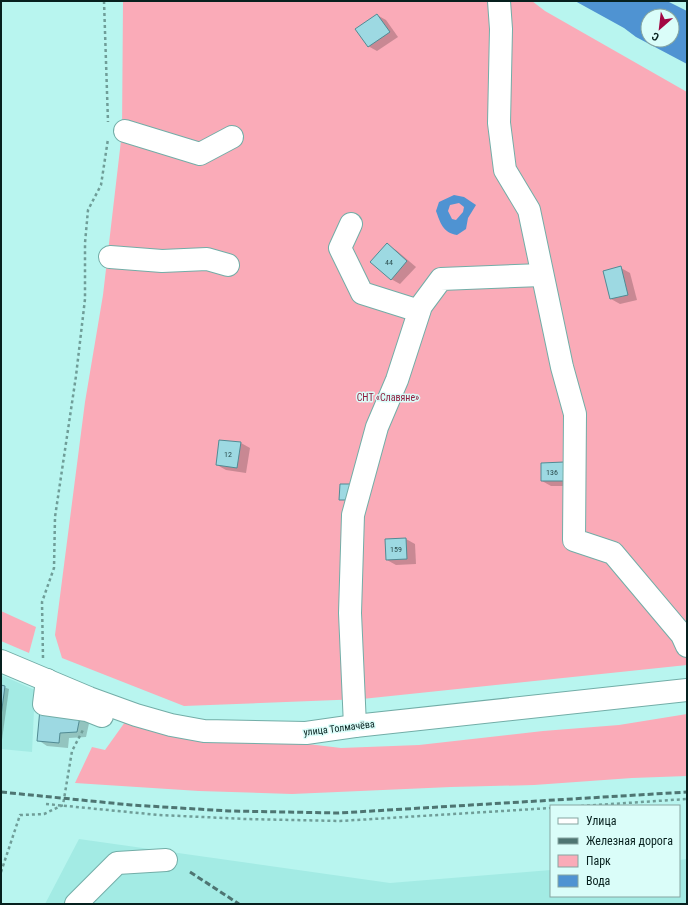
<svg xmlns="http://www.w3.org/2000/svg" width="688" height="905" font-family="'Roboto Condensed',sans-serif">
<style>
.built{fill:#a3ebe4}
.green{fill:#faabb8}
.water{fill:#4f93d2;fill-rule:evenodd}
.shadow{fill:#0003}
.building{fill:#9dd9e2;stroke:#518b94}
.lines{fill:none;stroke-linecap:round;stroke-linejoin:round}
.minor-casing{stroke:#72ada7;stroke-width:24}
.path{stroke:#6f9d98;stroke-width:2.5;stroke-dasharray:3 3;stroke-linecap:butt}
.minor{stroke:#fff;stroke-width:22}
.rail{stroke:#4e7572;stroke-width:3;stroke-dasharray:6 3;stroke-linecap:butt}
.labels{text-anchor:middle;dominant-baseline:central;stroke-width:3;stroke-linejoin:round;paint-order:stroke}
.number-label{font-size:8px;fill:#2c4e4f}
.park-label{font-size:10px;fill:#902041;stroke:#dafdf9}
.street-label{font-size:10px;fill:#07201e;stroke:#dafdf9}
</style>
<rect width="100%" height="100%" fill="#b8f5ef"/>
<g class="built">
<polygon points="1,675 35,690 32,752 1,749"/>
<polygon points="79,839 390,883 551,870 551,896 679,896 679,860 687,859 687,904 45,904"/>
</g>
<g class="green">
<polygon points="123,1 532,1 545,11 687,92 687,665 362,699 184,706 62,658 55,635 85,402 103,295 122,132"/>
<polygon points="1,611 36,627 29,653 1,641"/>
<polygon points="687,714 687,776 632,778 534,785 451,787 292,794 199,791 75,783 92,747 105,750 125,722 341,748 419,745 543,731 619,725"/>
</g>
<g class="water">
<path d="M575 1H667L687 11V64L636 37 624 28ZM648 16H672V40H648Z"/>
<path d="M454 195 464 197 476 205 468 218 466 229 457 235C443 233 440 222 436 211L439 202ZM459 203 464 207 463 212 456 220 452 219 448 211 450 205Z"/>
</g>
<g class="shadow">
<polygon points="377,15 386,20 398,37 377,51 368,46"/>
<polygon points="387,245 396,250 416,267 400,284 391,279"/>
<polygon points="621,268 630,273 637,300 620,304 611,299"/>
<polygon points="241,443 250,448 246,473 226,470 217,465"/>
<polygon points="572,468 573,486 551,486 542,481"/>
<polygon points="406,539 415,544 416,564 396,565 387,560"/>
<polygon points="1,686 9,689 1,747"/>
<polygon points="41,710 90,719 86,737 69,738 68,748 47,746 38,740"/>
</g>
<g class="building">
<polygon points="377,14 390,32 368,47 355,29"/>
<polygon points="387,243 407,261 391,280 370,262"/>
<polygon points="621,266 628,295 610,299 603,271"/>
<polygon points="219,440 241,442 237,468 216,465"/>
<polygon points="564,462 564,481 541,481 541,463"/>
<polygon points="340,484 354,484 353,500 339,500"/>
<polygon points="406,538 407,559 386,560 385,539"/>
<polygon points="1,685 5,686 1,716"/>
<polygon points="40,709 81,712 77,732 60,733 59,743 37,741"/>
</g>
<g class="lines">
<defs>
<g id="minor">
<polyline points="499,1 501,29 499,123 505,170 529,210 562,367 575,414 574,540 613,553 682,635 687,646"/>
<polyline points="125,131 200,154 232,137"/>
<polyline points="351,224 340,248 362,293 419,311"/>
<polyline points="110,257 162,261 207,259 228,265"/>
<polyline points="1,661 89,698 136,715 171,725 204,731 306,733 355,726 687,690"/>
<polyline points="47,680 44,704 87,710 102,716"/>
<polyline points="355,726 350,613 353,515 377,427 397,380 421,306 441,279 542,275"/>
<polyline points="76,904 117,863 166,860"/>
</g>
</defs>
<use href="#minor" class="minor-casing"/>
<g class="path">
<polyline points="104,1 108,122"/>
<polyline points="43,658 42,602 54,568 55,517 76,376 85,299 85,243 88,210 101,185 108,139"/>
<polyline points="46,804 159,815 246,819 340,821 551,808"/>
<polyline points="581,806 687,799"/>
<polyline points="1,872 20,815 44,814 63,805 72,751 84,728"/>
</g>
<use href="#minor" class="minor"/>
<g class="rail">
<polyline points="1,792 131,805 229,811 339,813 687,792"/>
<polyline points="190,872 239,904"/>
</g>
</g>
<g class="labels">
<g class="number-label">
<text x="389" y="262">44</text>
<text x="228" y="454">12</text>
<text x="552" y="472">136</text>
<text x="396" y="549">159</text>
</g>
<g class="park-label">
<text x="388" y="397">СНТ «Славяне»</text>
</g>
<g class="street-label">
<text transform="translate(339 728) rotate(-7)">улица Толмачёва</text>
</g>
</g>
<rect width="688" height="905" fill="none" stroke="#07201e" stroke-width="4"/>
<rect x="550" y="805" width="130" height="92" fill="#dafdf9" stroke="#86a5a1"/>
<rect x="558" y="818" width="20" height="6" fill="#ffffff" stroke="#86a5a1"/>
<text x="586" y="825" font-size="12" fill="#07201e">Улица</text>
<rect x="558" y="838" width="20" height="6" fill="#4e7572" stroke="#86a5a1"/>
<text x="586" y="845" font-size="12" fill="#07201e">Железная дорога</text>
<rect x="558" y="855" width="20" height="12" fill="#faabb8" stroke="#86a5a1"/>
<text x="586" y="865" font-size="12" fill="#07201e">Парк</text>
<rect x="558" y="875" width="20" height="12" fill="#4f93d2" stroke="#86a5a1"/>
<text x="586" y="885" font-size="12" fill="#07201e">Вода</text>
<g transform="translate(660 28) rotate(208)"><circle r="19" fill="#dafdf9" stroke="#86a5a1"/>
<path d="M0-3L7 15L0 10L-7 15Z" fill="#a20743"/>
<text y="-6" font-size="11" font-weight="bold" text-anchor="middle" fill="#07201e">С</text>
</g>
</svg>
